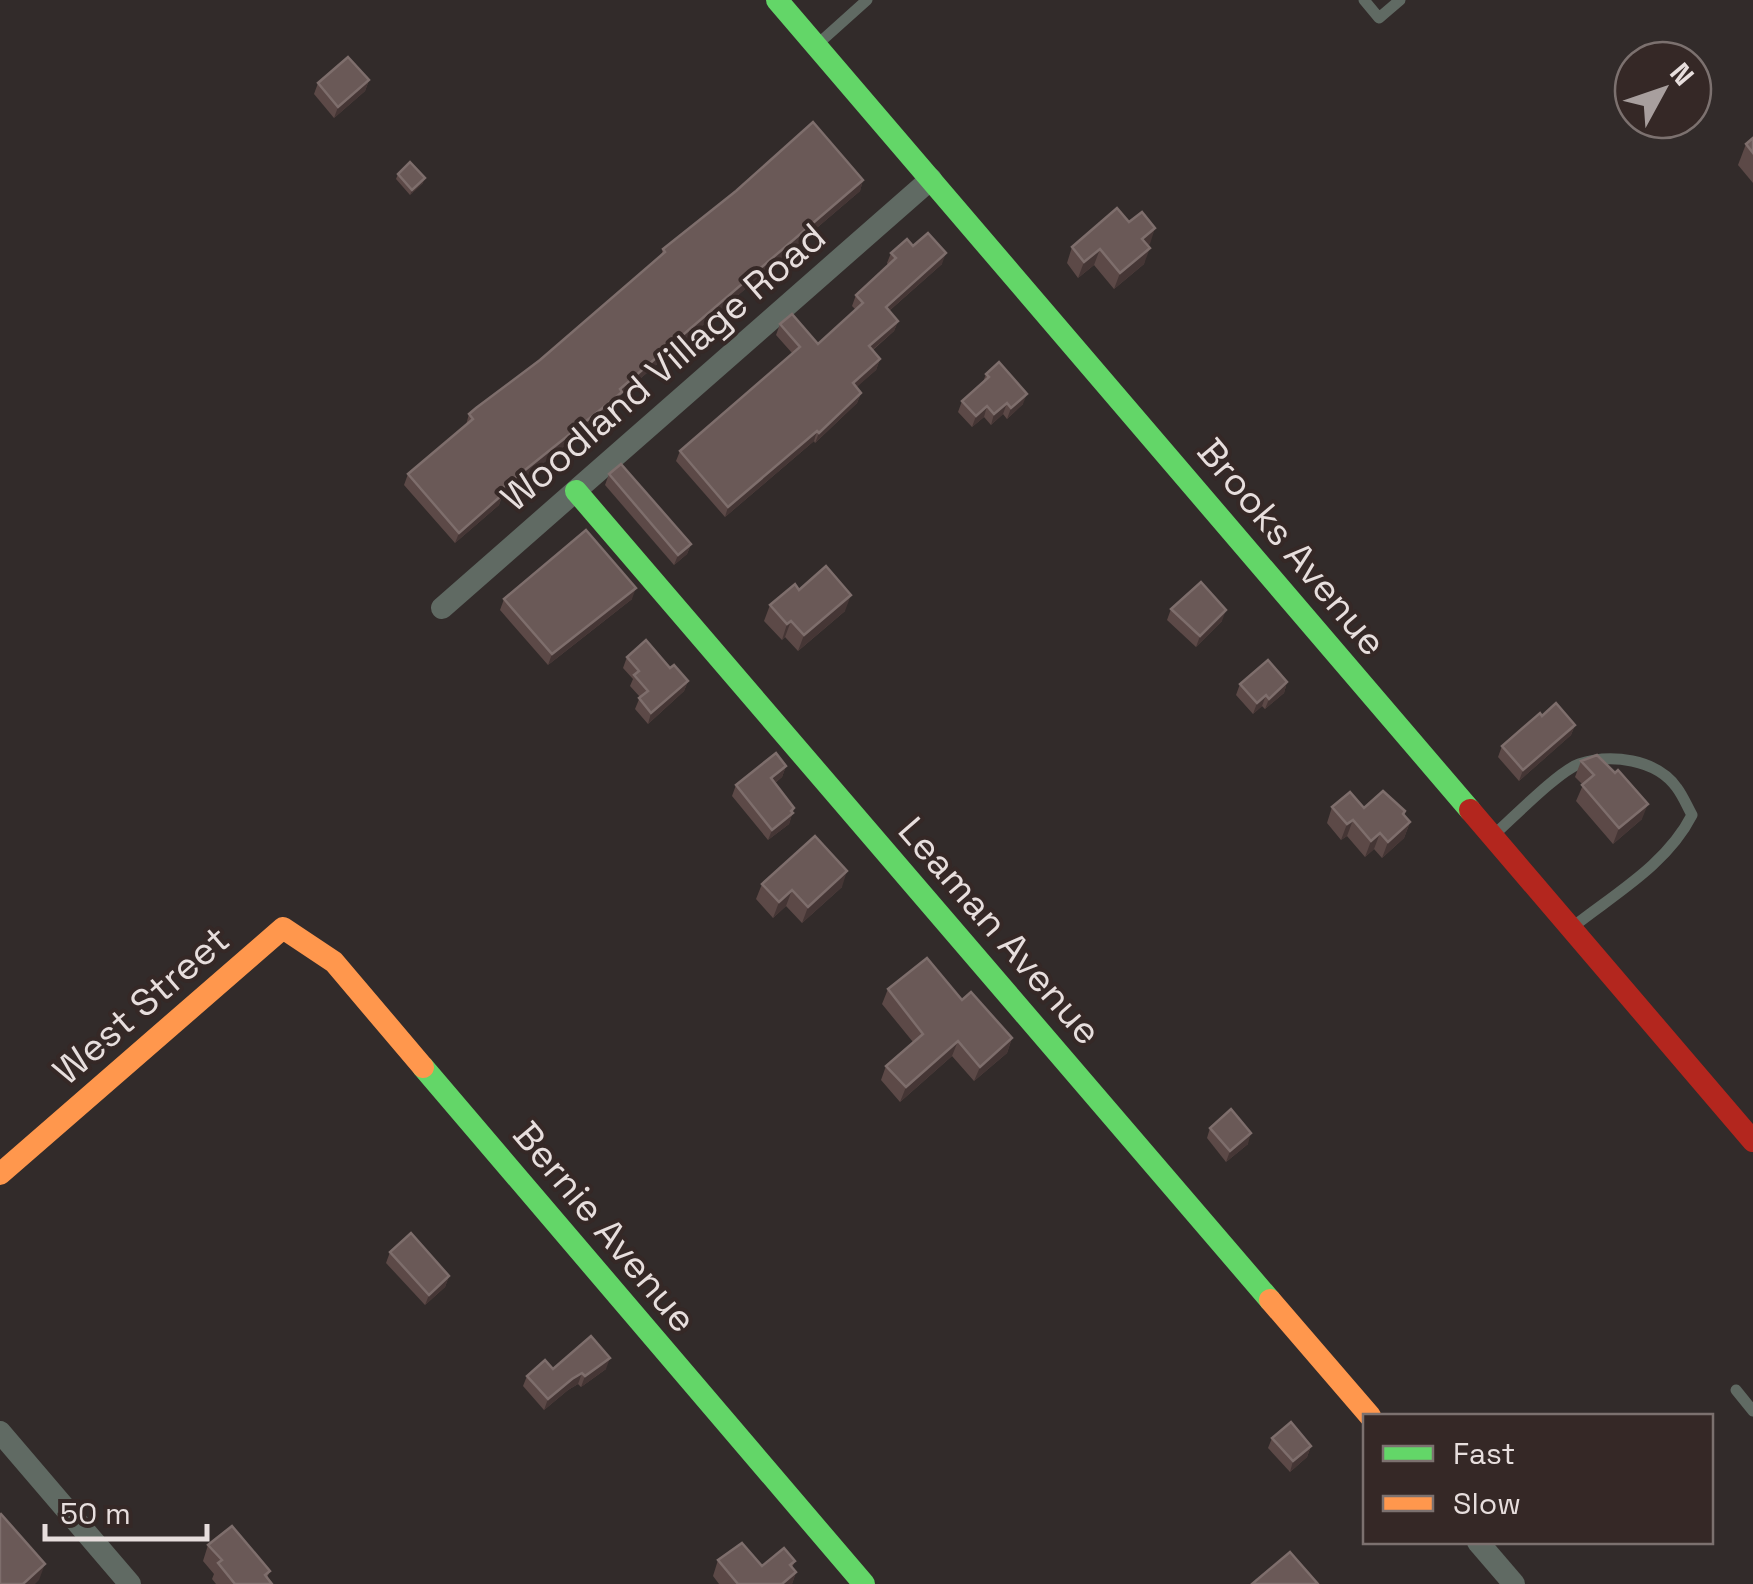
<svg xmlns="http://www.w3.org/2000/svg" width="1753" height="1584" font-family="'Space Grotesk',sans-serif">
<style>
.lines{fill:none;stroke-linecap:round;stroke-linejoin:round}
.lane{stroke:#606a63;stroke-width:11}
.street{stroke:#606a63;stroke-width:22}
.fast{stroke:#63d668;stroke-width:22}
.slow{stroke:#ff974d;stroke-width:22}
.jam{stroke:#b3261e;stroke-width:22}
.wall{fill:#5c4947}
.shaded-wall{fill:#453635}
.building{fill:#6a5957;stroke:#7e6e6c;stroke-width:2.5}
.labels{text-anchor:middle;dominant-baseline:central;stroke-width:8;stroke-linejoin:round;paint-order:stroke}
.street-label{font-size:38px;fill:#e7dedd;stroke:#352826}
</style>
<rect width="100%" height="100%" fill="#322b2a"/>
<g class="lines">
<g class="lane">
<polyline points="1364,0 1379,18 1400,0"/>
<polyline points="819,43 867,0"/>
<path d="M1496 833C1514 817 1559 771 1579 764 1610 753 1657 759 1677 788 1683 796 1687 806 1692 815 1667 864 1616 893 1574 926"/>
<polyline points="1736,1390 1753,1411"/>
</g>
<g class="street">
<polyline points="442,608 931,179"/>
<polyline points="0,1432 130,1584"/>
<polyline points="1478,1542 1514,1584"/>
</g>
<g class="fast">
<polyline points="777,0 1470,810"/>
<polyline points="576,491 1270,1300"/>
<polyline points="423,1067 864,1584"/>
</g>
<g class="slow">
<polyline points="0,1174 283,928 334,962 423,1067"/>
<polyline points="1270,1300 1370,1416"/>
</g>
<polyline class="jam" points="1470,810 1753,1141"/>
</g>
<g class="wall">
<polygon points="369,80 365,91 334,118 314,94 318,83"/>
<polygon points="1753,138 1753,183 1738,165 1746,144"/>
<polygon points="398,174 423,183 410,195 396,179"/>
<polygon points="863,180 860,191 621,395 618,402 606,413 502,496 499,505 455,543 404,485 408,474 466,425 469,414 540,360 661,256 663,249"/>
<polygon points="1129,222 1155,228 1148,245 1144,264 1114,289 1094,265 1078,278 1067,263 1072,247"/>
<polygon points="913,246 942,264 889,311 898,321 894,331 873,350 880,359 876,370 856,387 861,393 857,403 815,443 814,441 725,517 676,461 680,451 792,353 776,335 780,324 818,344 856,310 852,306 856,295 888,265 887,263 891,253"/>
<polygon points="986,374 1023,404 1007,419 1003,414 991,425 984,417 972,427 958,412 962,401 983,382"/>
<polygon points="609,474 691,544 687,554 674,565 605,485"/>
<polygon points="799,590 845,611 798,651 785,637 782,640 764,621 770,605"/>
<polygon points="504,599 632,599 548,665 500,610"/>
<polygon points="1171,609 1222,621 1196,647 1167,620"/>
<polygon points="627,657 670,668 688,681 684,691 648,724 635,709 640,697 630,686 633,679 623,668"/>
<polygon points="1287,682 1284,693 1265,709 1262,706 1253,714 1236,695 1240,684"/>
<polygon points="1575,725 1571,735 1519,781 1498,757 1502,746"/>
<polygon points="1581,761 1642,819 1613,844 1576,801 1583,785 1575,777"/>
<polygon points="786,766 782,777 775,783 794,808 789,824 768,840 732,796 736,785"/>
<polygon points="1332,807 1405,811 1404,815 1410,822 1404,838 1382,858 1374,849 1365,857 1347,836 1341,840 1327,823"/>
<polygon points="762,884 842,887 802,923 786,906 773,918 756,899"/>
<polygon points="888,989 962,1000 1012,1038 1007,1053 974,1081 952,1056 900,1102 881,1080 886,1066 913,1042 882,1004"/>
<polygon points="1210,1128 1248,1144 1226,1162 1207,1138"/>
<polygon points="390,1252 449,1276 445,1287 425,1305 386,1263"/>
<polygon points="553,1369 606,1369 581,1387 578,1384 568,1390 544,1410 523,1386 527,1376"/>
<polygon points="1272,1438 1311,1446 1307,1457 1290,1472 1268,1448"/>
<polygon points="208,1545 270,1571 267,1578 272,1584 216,1584 212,1579 214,1574 203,1561"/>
<polygon points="718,1560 762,1566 795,1561 792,1568 796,1572 792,1584 719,1584 713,1576"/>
</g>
<g class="shaded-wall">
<polygon points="369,80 365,91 334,118 338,107"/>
<polygon points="425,178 423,183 410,195 412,190"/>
<polygon points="863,180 860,191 621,395 618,402 606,413 502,496 499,505 455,543 459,533 500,490"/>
<polygon points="1155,228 1150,244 1136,255 1142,239"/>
<polygon points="1150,248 1144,264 1114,289 1120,273"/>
<polygon points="1100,249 1094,265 1078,278 1084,262"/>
<polygon points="946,253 942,264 882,317 886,307"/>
<polygon points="898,321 894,331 865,356 869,346"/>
<polygon points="880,359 876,370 849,394 853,383"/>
<polygon points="861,393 857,403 815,443 819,433"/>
<polygon points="1027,394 1023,404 1007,419 1011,408"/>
<polygon points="1007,403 1003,414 991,425 994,414"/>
<polygon points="987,406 984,417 972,427 976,416"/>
<polygon points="817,431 814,441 725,517 728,507"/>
<polygon points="691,544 687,554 674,565 678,555"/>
<polygon points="636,588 632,599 548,665 552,654"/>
<polygon points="851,595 845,611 798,651 804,635"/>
<polygon points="1226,610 1222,621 1196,647 1200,636"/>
<polygon points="791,621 785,637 782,640 787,624"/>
<polygon points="688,681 684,691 648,724 651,713"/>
<polygon points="1287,682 1284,693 1265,709 1269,699"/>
<polygon points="1266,695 1262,706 1253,714 1257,703"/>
<polygon points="1575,725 1571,735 1519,781 1523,770"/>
<polygon points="786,766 782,777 767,789 771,778"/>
<polygon points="1648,804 1642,819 1613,844 1619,828"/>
<polygon points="794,808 789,824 768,840 772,830"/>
<polygon points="1353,820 1347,836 1341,840 1347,824"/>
<polygon points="1410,822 1404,838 1382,858 1388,842"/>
<polygon points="1380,833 1374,849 1365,857 1371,841"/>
<polygon points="847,871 842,887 802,923 808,907"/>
<polygon points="792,890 786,906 773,918 779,902"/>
<polygon points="1012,1038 1007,1053 974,1081 980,1067"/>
<polygon points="958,1041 952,1056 900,1102 906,1087"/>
<polygon points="1251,1133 1248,1144 1226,1162 1230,1151"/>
<polygon points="449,1276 445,1287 425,1305 429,1295"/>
<polygon points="610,1358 606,1369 581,1387 585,1376"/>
<polygon points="582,1373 578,1384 568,1390 544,1410 548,1399 572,1379"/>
<polygon points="1311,1446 1307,1457 1290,1472 1293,1461"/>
<polygon points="45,1564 39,1580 35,1584 23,1584"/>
<polygon points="796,1572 792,1584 782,1584"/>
</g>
<g class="building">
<polygon points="348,57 369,80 338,107 318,83"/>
<polygon points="813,122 863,180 620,389 622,392 610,402 500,490 503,494 459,533 408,474 473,419 469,414 476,408 540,360 665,252 663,249 736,191"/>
<polygon points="1753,138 1753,153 1746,144"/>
<polygon points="410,162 425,178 412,190 398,174"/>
<polygon points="1117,208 1129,222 1142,212 1155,228 1142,239 1150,248 1120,273 1100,249 1084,262 1072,247"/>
<polygon points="928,233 946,253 886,307 898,321 869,346 880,359 853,383 861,393 819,433 817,431 728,507 680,451 800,347 780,324 792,314 818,344 863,303 856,295 896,258 891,253 907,239 913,246"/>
<polygon points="999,362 1027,394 1011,408 1007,403 994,414 987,406 976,416 962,401 989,377 986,374"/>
<polygon points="621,464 691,544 678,555 609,474"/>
<polygon points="586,530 636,588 552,654 504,599"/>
<polygon points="826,566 851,595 804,635 791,621 787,624 770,605 795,584 799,590"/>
<polygon points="1201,582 1226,610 1200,636 1171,609"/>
<polygon points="646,640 670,668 674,665 688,681 651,713 639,698 648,691 634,675 639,671 627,657"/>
<polygon points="1268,660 1287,682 1269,699 1266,695 1257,703 1240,684"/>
<polygon points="1556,703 1575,725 1523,770 1502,746 1540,713 1542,716"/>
<polygon points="776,753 786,766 771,778 794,808 791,811 793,813 772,830 736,785"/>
<polygon points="1597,755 1615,773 1618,770 1648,804 1619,828 1582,785 1594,775 1581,761"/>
<polygon points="1383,791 1405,811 1403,814 1410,822 1388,842 1380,833 1371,841 1353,820 1347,824 1332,807 1350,792 1364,808"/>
<polygon points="815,836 847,871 808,907 792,890 779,902 762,884"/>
<polygon points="927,958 962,1000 971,992 1012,1038 980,1067 958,1041 906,1087 886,1066 923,1034 888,989"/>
<polygon points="1231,1109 1251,1133 1230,1151 1210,1128"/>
<polygon points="411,1233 449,1276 429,1295 390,1252"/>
<polygon points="591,1336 610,1358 585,1376 582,1373 572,1379 548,1399 527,1376 545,1360 553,1369"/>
<polygon points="1291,1422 1311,1446 1293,1461 1272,1438"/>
<polygon points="1,1514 45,1564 23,1584 0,1584 0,1515"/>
<polygon points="232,1526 270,1571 265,1575 272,1584 235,1584 218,1563 222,1560 208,1545"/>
<polygon points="742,1543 762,1566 784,1548 795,1561 790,1565 796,1572 782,1584 738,1584 718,1560"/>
<polygon points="1290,1552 1318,1584 1252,1584"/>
</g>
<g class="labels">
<g class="street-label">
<text transform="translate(663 367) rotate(-41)">Woodland Village Road</text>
<text transform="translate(1292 547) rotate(50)">Brooks Avenue</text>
<text transform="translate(1000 931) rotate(49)">Leaman Avenue</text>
<text transform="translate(141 1005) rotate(-41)">West Street</text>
<text transform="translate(605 1227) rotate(50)">Bernie Avenue</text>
</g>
</g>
<rect x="1363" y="1414" width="350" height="130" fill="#352826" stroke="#7c716f" stroke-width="2.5"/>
<rect x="1383" y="1446" width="50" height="15" fill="#63d668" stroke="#7c716f" stroke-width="2.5"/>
<text x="1453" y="1464" font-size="30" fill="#e7dedd">Fast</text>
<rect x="1383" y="1496" width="50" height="15" fill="#ff974d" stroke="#7c716f" stroke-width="2.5"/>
<text x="1453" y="1514" font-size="30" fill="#e7dedd">Slow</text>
<g transform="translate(1663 90) rotate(50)"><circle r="48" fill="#352826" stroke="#7c716f" stroke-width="2.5"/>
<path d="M0-8L18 38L0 25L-18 38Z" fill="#a89f9e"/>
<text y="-15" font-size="28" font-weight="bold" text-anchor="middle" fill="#e7dedd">N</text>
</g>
<path d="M45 1524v15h162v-15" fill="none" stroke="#e7dedd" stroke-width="5"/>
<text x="60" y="1524" font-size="30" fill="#e7dedd" stroke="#352826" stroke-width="8" paint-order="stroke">50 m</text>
</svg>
